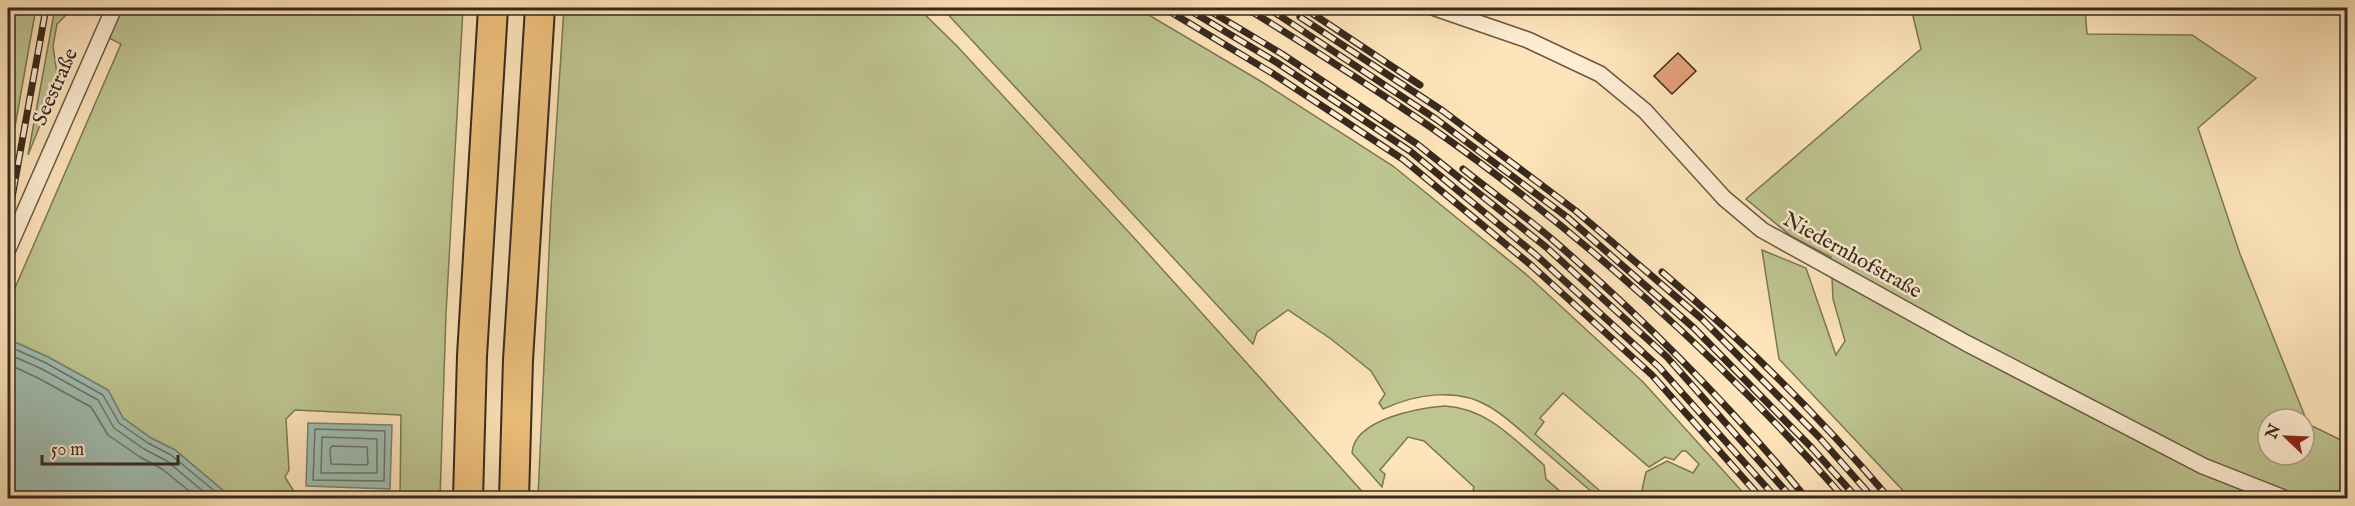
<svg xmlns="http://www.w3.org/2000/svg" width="2355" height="506" font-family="'IM FELL English',serif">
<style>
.green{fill:#bec591;stroke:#7a7758;stroke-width:1.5;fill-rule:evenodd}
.water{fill:#a0beb2;stroke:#768277;stroke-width:1.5}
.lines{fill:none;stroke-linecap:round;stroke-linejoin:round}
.shore{stroke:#6c7468;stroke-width:1.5}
.building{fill:#e6a17a;stroke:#37291e;stroke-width:1.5}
.street-casing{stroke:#695845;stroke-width:18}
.highway-casing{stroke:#37291e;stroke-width:32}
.street{stroke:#feedd2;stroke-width:15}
.highway{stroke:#efc27d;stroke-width:28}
.rail-casing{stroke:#37291e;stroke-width:7}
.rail{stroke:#feedd2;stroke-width:4.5;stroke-dasharray:14;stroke-linecap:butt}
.labels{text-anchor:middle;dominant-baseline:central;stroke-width:5;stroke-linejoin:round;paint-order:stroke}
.street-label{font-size:21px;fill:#37291e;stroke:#feedd2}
</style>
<rect width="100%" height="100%" fill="#fee4ba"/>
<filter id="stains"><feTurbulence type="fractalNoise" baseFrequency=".00333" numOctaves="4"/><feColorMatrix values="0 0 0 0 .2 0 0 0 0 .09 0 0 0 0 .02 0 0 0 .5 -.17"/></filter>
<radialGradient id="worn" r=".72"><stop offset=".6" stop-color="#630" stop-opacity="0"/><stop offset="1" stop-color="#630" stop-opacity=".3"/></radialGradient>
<g class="green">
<polygon points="8,8 36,8 8,166"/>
<polygon points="55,8 73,8 57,24 53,46 58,81 28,155"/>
<polygon points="121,8 463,8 446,314 440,498 400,498 401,415 295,410 286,419 289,470 285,477 298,498 232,498 175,450 151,438 123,418 108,390 48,357 8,339 8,304 121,44 107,37"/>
<polygon points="564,8 918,8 956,45 1136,240 1368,498 807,498 804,496 763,498 538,498 551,208"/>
<path d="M942 8H1137L1262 82 1393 166 1527 275 1643 382 1748 498H1652L1642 490 1646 472 1667 461 1693 473 1699 464 1686 451H1682L1674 460 1665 457 1649 467 1563 393 1540 418 1544 422 1535 434 1608 498H1599C1578 480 1557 462 1536 444 1521 431 1507 417 1490 407 1458 387 1416 394 1383 409L1379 403 1385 394 1371 371 1331 339 1288 310 1257 332 1253 344Z"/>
<path d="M1911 8H2085L2087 34 2192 35 2256 78 2198 128 2240 254 2308 424 2347 443V498H2302L2284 491 2280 498H1910L1779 359 1762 250 1806 268 1836 355 1845 341 1833 299 1831 257 1791 236 1746 199 1921 49ZM2268 419H2304V455H2268Z"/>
<path d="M1445 406C1487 408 1515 440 1544 465L1546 479 1568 498H1471L1474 487 1424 441 1408 437 1380 470 1385 474 1382 487 1352 453C1354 419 1419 408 1445 406Z"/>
</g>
<g class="water">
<polygon points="8,339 48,357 108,390 123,418 151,438 175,450 232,498 8,498"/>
<polygon points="308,423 392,425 390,489 306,486"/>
</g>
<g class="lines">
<g class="shore">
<polyline points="8,346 46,363 103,395 119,423 148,443 171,455 223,498"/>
<polyline points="8,354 42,369 98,400 114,428 144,449 167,461 211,498"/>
<polyline points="8,364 38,378 91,407 108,435 140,457 162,469 198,498"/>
<polygon points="315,429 385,431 384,481 313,480"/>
<polygon points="322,437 377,439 377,473 321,473"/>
<polygon points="332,446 367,447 368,464 365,465 331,464 330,449"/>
</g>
</g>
<polygon class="building" points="1678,53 1696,71 1672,94 1654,76"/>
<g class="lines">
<defs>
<g id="street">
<polyline points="1435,8 1528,40 1600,74 1645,111 1724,198 1762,230 1966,343 2203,466 2284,498"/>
<polyline points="8,249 114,8"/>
</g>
<g id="highway">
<polyline points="468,498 472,356 493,8"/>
<polyline points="514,498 518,360 540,8"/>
</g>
</defs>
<use href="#street" class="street-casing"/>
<use href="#highway" class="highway-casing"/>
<use href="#street" class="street"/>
<use href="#highway" class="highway"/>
<defs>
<g id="rail">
<polyline points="1164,8 1272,73 1404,160 1532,266 1652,375 1761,498"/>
<polyline points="1186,8 1276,62 1410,151 1536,255 1659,367 1776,498"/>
<polyline points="1205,8 1282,54 1417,144 1546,247 1667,357 1792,498"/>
<path d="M1246 8C1308 46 1369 85 1429 126 1578 230 1725 362 1844 498"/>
<polyline points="1268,8 1436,119 1567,217 1694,328 1812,448 1857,498"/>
<polyline points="1304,8 1420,85"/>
<polyline points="1300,17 1443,111 1576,211 1702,319 1819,437 1873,498"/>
<path d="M1463 169C1493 193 1524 215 1553 240 1644 319 1730 405 1806 498"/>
<polyline points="8,220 46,8"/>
<path d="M1662 272C1742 340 1821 418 1889 498"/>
</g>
</defs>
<use href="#rail" class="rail-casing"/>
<use href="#rail" class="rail"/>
</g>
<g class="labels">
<g class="street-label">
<text transform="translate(56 87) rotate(-66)">Seestraße</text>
<text transform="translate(1852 256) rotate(29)">Niedernhofstraße</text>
</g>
</g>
<rect width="2355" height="506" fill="none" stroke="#fee4ba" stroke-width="30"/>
<rect x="9" y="9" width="2337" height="488" fill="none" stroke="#37291e" stroke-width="3"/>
<rect x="15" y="15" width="2325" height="476" fill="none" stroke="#37291e" stroke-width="1.5"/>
<g transform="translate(2286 437) rotate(293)"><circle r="28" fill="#feedd2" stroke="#ae9f8a" stroke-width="1.5"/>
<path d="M0-4.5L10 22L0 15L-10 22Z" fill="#8f2418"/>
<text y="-9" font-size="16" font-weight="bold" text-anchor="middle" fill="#37291e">N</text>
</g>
<path d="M42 455v9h136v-9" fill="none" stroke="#37291e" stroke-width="3"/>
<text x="51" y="455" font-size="18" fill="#37291e" stroke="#feedd2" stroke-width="4.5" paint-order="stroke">50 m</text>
<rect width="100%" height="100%" filter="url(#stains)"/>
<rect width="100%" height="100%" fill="url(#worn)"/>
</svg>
